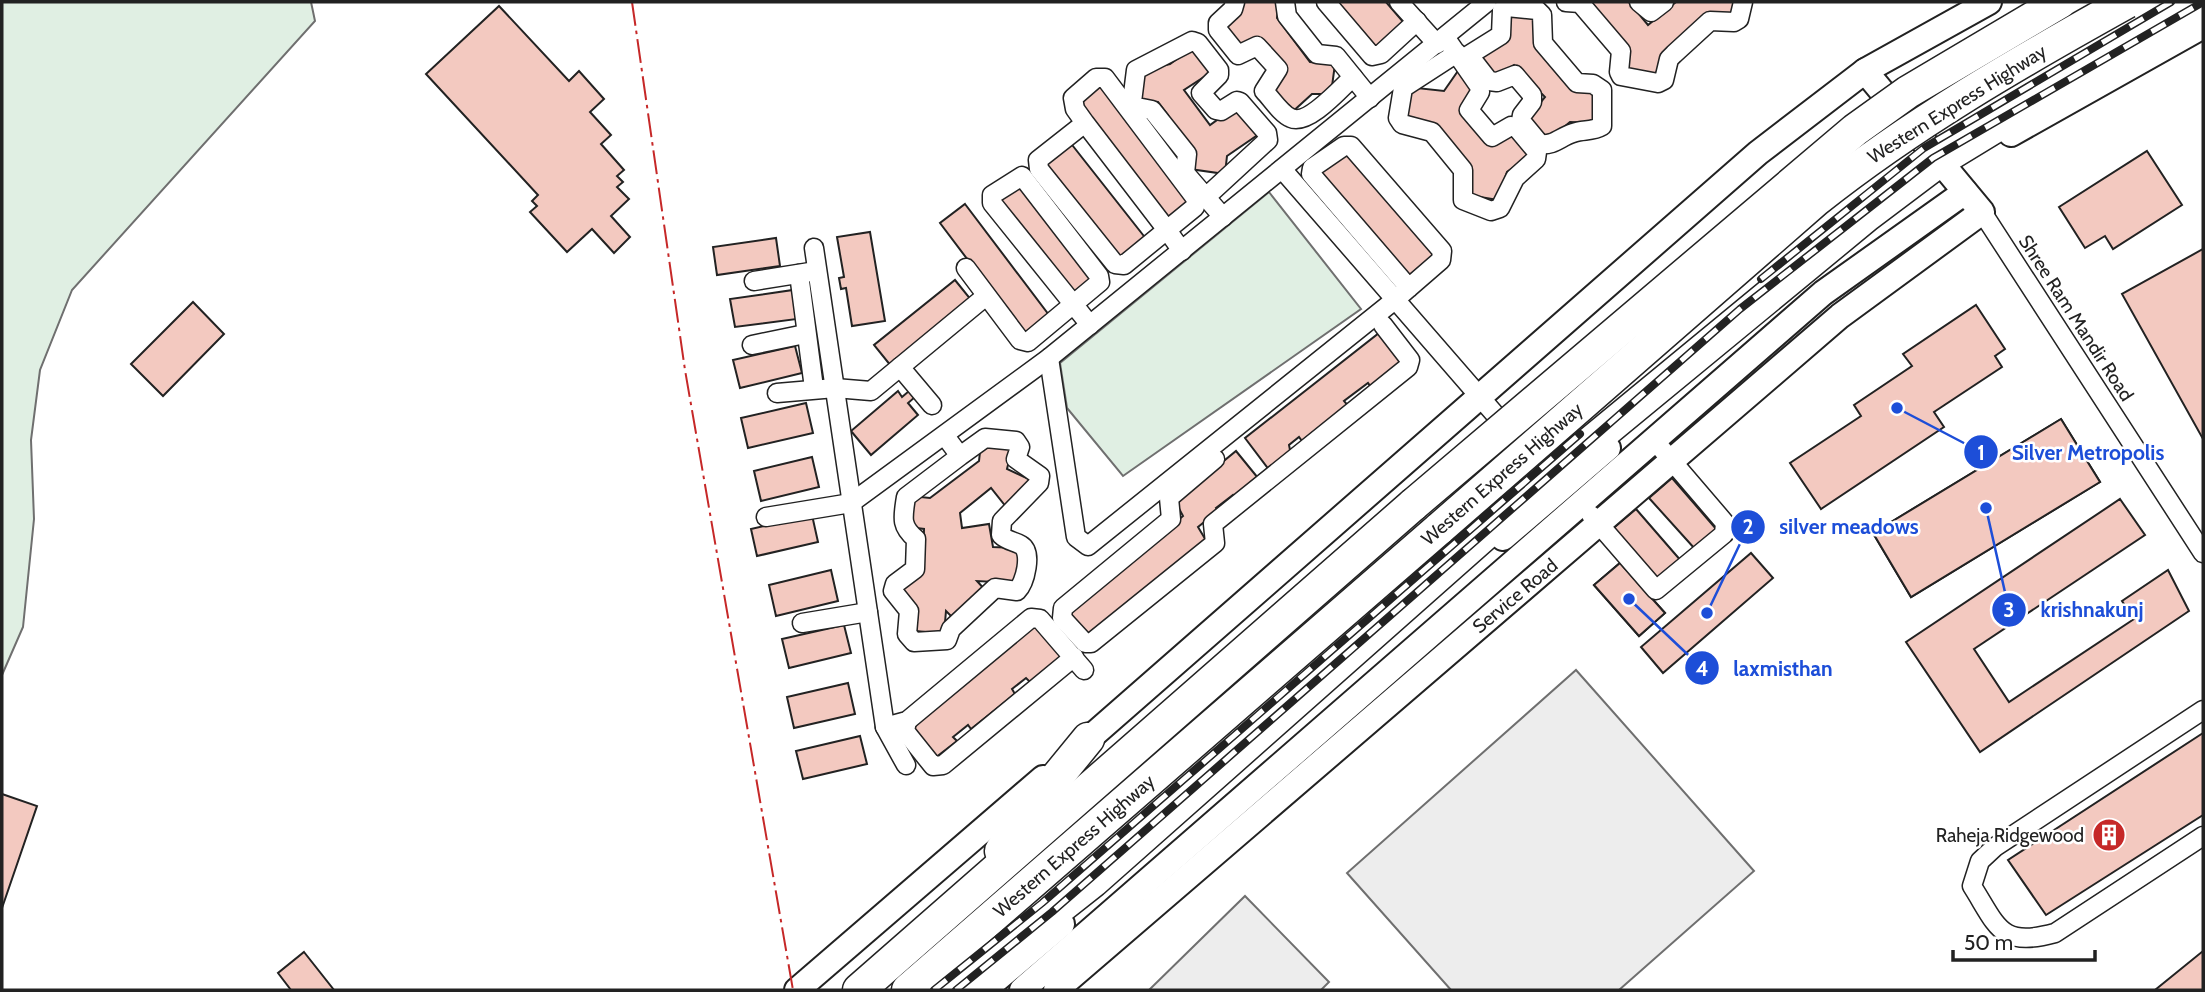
<svg xmlns="http://www.w3.org/2000/svg" width="2205" height="992" font-family="Cabin,sans-serif">
<style>
.green{fill:#e0efe3;stroke:#6f6f6f;stroke-width:2}
.parking{fill:#ededed;stroke:#6f6f6f;stroke-width:2}
.building{fill:#f3c9c0;stroke:#222;stroke-width:2}
.lines{fill:none;stroke-linecap:round;stroke-linejoin:round}
.street-casing{stroke:#222;stroke-width:21}
.secondary-casing{stroke:#222;stroke-width:28}
.highway-casing{stroke:#222;stroke-width:35}
.street{stroke:#fff;stroke-width:18}
.secondary{stroke:#fff;stroke-width:24}
.highway{stroke:#fff;stroke-width:32}
.rail-casing{stroke:#222;stroke-width:8}
.rail{stroke:#fff;stroke-width:5;stroke-dasharray:16;stroke-linecap:butt}
.highway-bridge-casing{stroke:#222;stroke-width:35;stroke-linecap:butt}
.highway-bridge{stroke:#fff;stroke-width:32}
.power{stroke:#c62828;stroke-width:2;stroke-dasharray:24 5 3.5 5;stroke-linecap:butt}
.labels{text-anchor:middle;dominant-baseline:central;stroke-width:5;stroke-linejoin:round;paint-order:stroke}
.street-label{font-size:19px;fill:#222;stroke:#fff}
.poi-label{font-size:19px;fill:#222;stroke:#fff;text-anchor:end}
.leader{fill:none;stroke:#1d4ed8;stroke-width:2.5}
.callout-dot{fill:#1d4ed8;stroke:#fff;stroke-width:2.5}
.mark-label{font-size:21px;text-anchor:middle;font-weight:bold;fill:#fff}
.callout-label{font-size:21px;text-anchor:middle;font-weight:bold;fill:#1d4ed8;stroke:#fff;stroke-width:5;stroke-linejoin:round;paint-order:stroke}
</style>
<rect width="100%" height="100%" fill="#fff"/>
<g class="green">
<polygon points="2,2 311,2 315,21 72,290 40,370 31,440 34,519 23,627 2,675"/>
<polygon points="1269,192 1361,309 1123,476 1067,408 1060,363"/>
</g>
<g class="parking">
<polygon points="1576,670 1754,871 1619,990 1451,990 1347,873"/>
<polygon points="1245,896 1329,982 1321,990 1149,990"/>
</g>
<g class="building">
<polygon points="1244,2 1279,2 1277,18 1310,62 1335,64 1331,94 1312,94 1290,114 1267,87 1287,71 1257,39 1241,52 1222,28 1241,13"/>
<polygon points="1337,2 1386,2 1405,24 1377,48"/>
<polygon points="1587,2 1629,2 1648,25 1676,2 1739,2 1737,15 1713,12 1661,56 1658,77 1624,73"/>
<polygon points="499,6 569,81 579,71 604,99 590,112 611,135 601,144 624,170 617,176 623,182 617,187 629,199 611,216 630,237 614,253 592,229 567,252 530,212 537,206 532,201 538,195 426,74"/>
<polygon points="1507,9 1537,14 1573,87 1597,90 1593,123 1570,122 1547,141 1526,120 1545,97 1514,65 1495,77 1477,53"/>
<polygon points="1195,46 1213,71 1184,90 1210,125 1238,105 1259,134 1227,156 1225,174 1190,169 1164,118 1168,115 1158,102 1137,101 1139,71 1170,64"/>
<polygon points="1460,68 1474,90 1462,108 1492,145 1514,131 1532,155 1507,172 1498,200 1468,195 1433,125 1403,120 1408,87 1444,91"/>
<polygon points="1100,83 1190,200 1167,218 1076,101"/>
<polygon points="1069,141 1147,240 1120,261 1042,162"/>
<polygon points="1347,150 1434,255 1405,279 1315,171"/>
<polygon points="2147,151 2182,205 2113,249 2105,236 2085,248 2059,207"/>
<polygon points="1018,181 1094,281 1076,294 997,197"/>
<polygon points="965,204 1052,319 1026,337 940,223"/>
<polygon points="870,232 885,321 852,326 846,288 841,289 839,278 844,277 837,237"/>
<polygon points="776,238 780,266 717,275 713,247"/>
<polygon points="2203,249 2203,439 2122,294"/>
<polygon points="955,280 972,301 891,366 874,345"/>
<polygon points="793,290 797,319 735,327 730,299"/>
<polygon points="193,302 224,334 163,396 131,364"/>
<polygon points="1976,305 2005,349 1995,356 2002,367 1934,412 1944,427 1821,509 1790,463 1861,416 1854,405 1912,366 1903,354"/>
<polygon points="1379,333 1404,366 1373,390 1368,383 1344,401 1350,408 1314,436 1312,433 1302,441 1299,437 1289,445 1291,455 1270,471 1245,438"/>
<polygon points="795,346 802,373 740,388 733,360"/>
<polygon points="898,391 902,397 909,391 915,397 908,403 918,415 871,455 851,431"/>
<polygon points="806,403 813,433 748,448 741,418"/>
<polygon points="2061,419 2100,482 1911,597 1873,533"/>
<polygon points="2061,419 2100,482 1911,597 1873,533"/>
<polygon points="981,443 1013,445 1007,469 1033,481 1007,508 991,488 960,513 962,528 989,524 993,547 1021,548 1020,583 977,581 986,591 954,619 946,611 944,634 916,631 918,611 899,590 923,573 924,529 908,527 911,496 930,498 979,461"/>
<polygon points="1236,451 1258,478 1236,499 1233,495 1216,508 1218,511 1198,527 1207,542 1089,637 1066,612 1183,516 1175,501"/>
<polygon points="812,457 819,487 761,501 754,471"/>
<polygon points="1672,478 1717,530 1695,549 1649,498"/>
<polygon points="2120,499 2145,535 1974,649 2009,702 2134,619 2122,601 2168,570 2189,611 1980,752 1906,642"/>
<polygon points="1636,509 1682,562 1656,584 1610,531"/>
<polygon points="812,515 818,542 757,556 751,529"/>
<polygon points="1751,553 1773,578 1663,673 1641,647"/>
<polygon points="1620,563 1665,613 1639,636 1594,585"/>
<polygon points="1620,563 1665,613 1639,636 1594,585"/>
<polygon points="831,570 838,601 776,616 769,585"/>
<polygon points="1038,623 1063,655 1030,682 1026,678 1012,689 1015,694 971,729 968,725 953,737 957,741 935,758 909,727"/>
<polygon points="844,625 851,653 789,668 782,639"/>
<polygon points="848,683 855,714 794,728 787,697"/>
<polygon points="2203,733 2203,815 2046,915 2008,860"/>
<polygon points="860,736 867,764 803,779 796,751"/>
<polygon points="2,794 37,806 2,908"/>
<polygon points="2203,951 2203,990 2155,990"/>
<polygon points="304,952 334,990 291,990 278,973"/>
</g>
<g class="lines">
<defs>
<g id="street">
<path d="M1235 2 1233 9 1218 23V30L1238 55 1257 46 1278 69 1264 91C1271 98 1281 114 1291 118 1308 126 1341 88 1353 77"/>
<polyline points="1285,2 1287,16 1317,54 1336,56 1370,98"/>
<polyline points="1326,2 1372,56 1381,54 1417,21"/>
<polyline points="1399,2 1437,44"/>
<polyline points="1566,2 1580,3 1621,51 1619,72 1621,76 1658,83 1664,80 1669,59 1674,54 1710,21 1734,22 1739,19 1743,2"/>
<polyline points="1639,2 1651,12 1664,2"/>
<polyline points="1445,37 1479,86 1480,92 1469,110 1492,137 1511,126 1516,127 1537,152 1536,159 1515,178 1500,208 1491,211 1463,200 1463,170 1432,132 1402,124 1398,118 1403,88 1457,53"/>
<path d="M1469 55 1501 35 1502 10 1507 7 1537 10 1542 15 1543 43 1577 83 1593 84 1602 90V126C1592 132 1583 129 1573 133 1560 137 1554 146 1540 144L1521 121 1522 115 1532 102V95L1515 75 1497 82 1489 81 1475 63"/>
<polyline points="1085,123 1038,160 1039,169 1115,264 1124,265 1195,207 1196,199 1105,78 1096,78 1073,98 1075,109 1085,123 1167,230 1182,251"/>
<polyline points="1282,169 1532,457"/>
<polyline points="1206,197 1268,140 1267,133 1240,102 1237,101 1221,111 1216,110 1201,93 1219,75 1219,70 1198,43 1192,41 1136,70 1132,102 1137,107 1152,110 1187,154 1185,173 1223,217"/>
<polyline points="1982,212 2203,553"/>
<polyline points="814,248 885,727 906,765"/>
<polyline points="966,268 1020,340 1028,342 1100,282 1099,276 1022,176 992,195 992,203 1074,305 1090,325"/>
<polyline points="799,274 814,388"/>
<polyline points="754,281 810,272"/>
<polyline points="752,345 805,334"/>
<polyline points="1049,358 1076,537 1088,546 1396,299 1441,260 1442,251 1351,146 1344,146 1312,168 1311,174 1409,288"/>
<polyline points="900,367 932,405"/>
<polyline points="777,393 835,388 871,391 986,296"/>
<path d="M945 436 960 456 985 438 1016 441 1020 447 1016 459 1040 476 1039 483 1002 521 1001 535C1007 541 1014 541 1021 545 1033 552 1025 583 1017 591L995 588 951 629 947 640 914 642 907 634 909 611 893 591 895 584 915 569 916 539C900 526 903 517 906 497L960 456"/>
<polyline points="1215,459 1169,498 1171,519 1063,608 1062,618 1085,643 1091,643 1215,543 1213,524 1408,367 1410,360 1383,325"/>
<polyline points="1591,515 1656,590 1724,534 1725,523 1654,440"/>
<polyline points="766,517 851,503 1049,358 1487,2"/>
<polyline points="802,623 868,612"/>
<path d="M2203 710 1995 847 1980 861 1972 886C1998 927 2000 948 2055 933L2203 836"/>
<polyline points="907,721 905,731 933,766 943,765 1074,657"/>
<polyline points="885,727 907,721 1031,618 1040,619 1084,670"/>
</g>
<g id="secondary">
<polyline points="2011,134 2203,26"/>
<polyline points="1503,538 1608,448"/>
<polyline points="1076,750 1758,153 1865,71 1989,2"/>
<polyline points="797,990 1043,778"/>
<polyline points="984,990 1062,924"/>
<polyline points="1022,990 1823,293 1965,192"/>
<polyline points="1056,990 1840,316 1982,212 1865,71"/>
</g>
<g id="highway">
<polyline points="1001,851 1030,810 1088,739"/>
<polyline points="859,990 1414,504"/>
<polyline points="908,990 1440,528"/>
<polyline points="955,990 1093,881 1549,477 1867,215 1940,160 2140,38 2203,3"/>
</g>
</defs>
<use href="#street" class="street-casing"/>
<use href="#secondary" class="secondary-casing"/>
<use href="#highway" class="highway-casing"/>
<use href="#street" class="street"/>
<use href="#secondary" class="secondary"/>
<use href="#highway" class="highway"/>
<defs>
<g id="rail">
<polyline points="1761,279 1924,148 2171,2"/>
<polyline points="934,990 1042,903 1580,434"/>
<polyline points="956,990 1052,912 1740,309 1933,158 2203,2"/>
</g>
</defs>
<use href="#rail" class="rail-casing"/>
<use href="#rail" class="rail"/>
<defs>
<g id="highway-bridge">
<polyline points="1414,504 1855,130 1908,92 2060,2"/>
<path d="M1440 528 1816 200C1913 123 2019 62 2127 2"/>
</g>
</defs>
<use href="#highway-bridge" class="highway-bridge-casing"/>
<use href="#highway-bridge" class="highway-bridge"/>
<polyline class="power" points="632,2 685,370 793,990"/>
</g>
<defs>
<symbol id="building-disc" viewBox="-11 -11 22 22"><circle r="9.5" fill="#c62828" stroke="#fff"/><path d="M-4-6H4V6H1V3H-1V6H-4ZM-2.5-4.3h1.7v1.8h-1.7ZM.8-4.3h1.7v1.8H.8ZM-2.5-1h1.7V.8h-1.7ZM.8-1h1.7V.8H.8Z" fill="#fff"/></symbol>
</defs>
<g fill-rule="evenodd">
<use href="#building-disc" x="2090" y="816" width="38" height="38"/>
</g>
<g class="labels">
<g class="street-label">
<text transform="translate(1957 104) rotate(-32)">Western Express Highway</text>
<text transform="translate(2076 318) rotate(57)">Shree Ram Mandir Road</text>
<text transform="translate(1502 474) rotate(-41)">Western Express Highway</text>
<text transform="translate(1515 596) rotate(-40)">Service Road</text>
<text transform="translate(1074 846) rotate(-41)">Western Express Highway</text>
</g>
<g class="poi-label">
<text x="2084" y="835">Raheja Ridgewood</text>
</g>
</g>
<path class="leader" d="M1897 408L1981 452M1707 613L1748 527M1986 508L2009 610M1629 599L1702 668"/>
<g class="callout-dot">
<circle cx="1897" cy="408" r="7"/>
<circle cx="1707" cy="613" r="7"/>
<circle cx="1986" cy="508" r="7"/>
<circle cx="1629" cy="599" r="7"/>
<circle cx="1981" cy="452" r="18"/>
<circle cx="1748" cy="527" r="18"/>
<circle cx="2009" cy="610" r="18"/>
<circle cx="1702" cy="668" r="18"/>
</g>
<g class="mark-label">
<text x="1981" y="460">1</text>
<text x="1748" y="534">2</text>
<text x="2009" y="617">3</text>
<text x="1702" y="676">4</text>
</g>
<g class="callout-label">
<text x="2088" y="460">Silver Metropolis</text>
<text x="1849" y="534">silver meadows</text>
<text x="2092" y="617">krishnakunj</text>
<text x="1783" y="676">laxmisthan</text>
</g>
<rect width="2205" height="992" fill="none" stroke="#222222" stroke-width="7"/>
<path d="M1953 950v10h142v-10" fill="none" stroke="#222222" stroke-width="3.5"/>
<text x="1964" y="950" font-size="21" fill="#222222" stroke="#ffffff" stroke-width="5" paint-order="stroke">50 m</text>
</svg>
